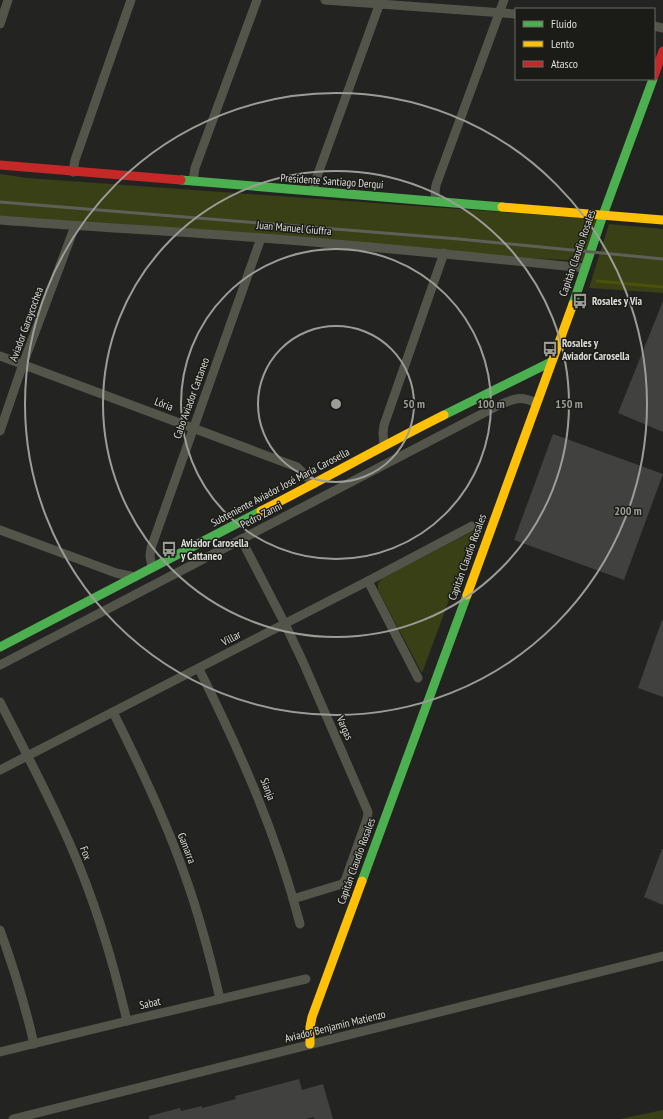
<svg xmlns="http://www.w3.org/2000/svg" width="663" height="1119" font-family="'PT Sans Narrow',sans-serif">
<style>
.green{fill:#394016}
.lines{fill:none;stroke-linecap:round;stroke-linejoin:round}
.stream{stroke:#4a520a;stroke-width:3}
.building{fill:#41413f}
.street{stroke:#53554b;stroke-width:9}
.fast{stroke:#4caf50;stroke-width:9}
.slow{stroke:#ffc107;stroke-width:9}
.jam{stroke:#c62828;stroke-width:9}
.rail{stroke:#5e6058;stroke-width:3}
.ring{fill:none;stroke:#9c9d99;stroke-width:2}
.labels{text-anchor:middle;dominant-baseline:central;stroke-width:3;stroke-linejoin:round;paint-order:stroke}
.street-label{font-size:11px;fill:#dddeda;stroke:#1b1c17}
.poi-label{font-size:11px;font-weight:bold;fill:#dddeda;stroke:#1b1c17;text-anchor:start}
.centre{fill:#9c9d99;stroke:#1b1c17;stroke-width:2}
.ring-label{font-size:12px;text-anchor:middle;font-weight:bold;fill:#9c9d99;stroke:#1b1c17;stroke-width:3;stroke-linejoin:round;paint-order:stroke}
</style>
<rect width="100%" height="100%" fill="#232421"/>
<g class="green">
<polygon points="0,174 27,178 597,219 583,261 444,253 0,220"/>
<polygon points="609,224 663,229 663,293 589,288"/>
<polygon points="475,530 422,673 378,590 378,583 383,578"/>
<polygon points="663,1110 663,1119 620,1119"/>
</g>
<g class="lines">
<polyline class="stream" points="597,281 663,287"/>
</g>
<g class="building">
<polygon points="663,301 663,432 618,413"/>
<polygon points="553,434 663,474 624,580 514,540"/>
<polygon points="662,620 663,621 663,697 638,688"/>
<polygon points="662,849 663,849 663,905 644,897"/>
<polygon points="299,1079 302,1090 323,1084 333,1119 314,1119 314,1117 306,1119 149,1119 149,1116 180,1108 181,1111 202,1106 202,1108 236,1099 235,1096"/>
</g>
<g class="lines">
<g class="street">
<polyline points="325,0 516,14"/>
<polyline points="0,24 8,0"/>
<polyline points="654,26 663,28"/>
<polyline points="73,172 75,160 131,0"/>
<polyline points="193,181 195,168 257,0"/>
<polyline points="314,191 315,182 381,0"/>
<polyline points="436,201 435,192 436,185 504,0"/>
<path d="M0 220C87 227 175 231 262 238 370 246 477 257 585 268"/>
<polyline points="0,356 297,467 314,484"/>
<polyline points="0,431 23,364 75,226"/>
<polyline points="384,445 383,433 384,425 444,253"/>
<polyline points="0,530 116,573 135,577"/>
<polyline points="241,539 285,624 303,662 368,812 367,819 345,881 342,884 293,899"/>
<polyline points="152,567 150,556 151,548 261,238"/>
<polyline points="368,581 418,678"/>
<path d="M0 665 497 406C513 399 520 395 536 403"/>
<path d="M199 669C240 751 277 835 300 924"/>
<path d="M0 702C24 749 49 796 70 844 95 901 113 961 127 1021"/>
<path d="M113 712C139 764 165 818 184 873 199 914 210 956 220 999"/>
<polyline points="0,770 368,581 472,526"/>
<path d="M0 930C14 968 25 1005 34 1044"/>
<polyline points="0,1052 127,1021 306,979"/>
<polyline points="13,1119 663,956"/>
</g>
<g class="fast">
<polyline points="181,180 502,207"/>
<polyline points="573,304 603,215 653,79"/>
<polyline points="444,415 551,362"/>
<polyline points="0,647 261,511"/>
<polyline points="362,881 467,595"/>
</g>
<g class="slow">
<polyline points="502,207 663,220"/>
<path d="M261 511C322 480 382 446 444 415"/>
<polyline points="467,595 573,304"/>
<polyline points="310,1044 310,1027 312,1017 362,881"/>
</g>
<g class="jam">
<polyline points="654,76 663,51"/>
<polyline points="0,165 181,180"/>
</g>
<polyline class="rail" points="0,202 459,239 663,259"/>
</g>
<g class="ring">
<circle cx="336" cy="404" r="78"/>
<circle cx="336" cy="404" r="155"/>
<circle cx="336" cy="404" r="233"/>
<circle cx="336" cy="404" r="311"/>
</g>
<defs>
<symbol id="bus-bare" viewBox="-9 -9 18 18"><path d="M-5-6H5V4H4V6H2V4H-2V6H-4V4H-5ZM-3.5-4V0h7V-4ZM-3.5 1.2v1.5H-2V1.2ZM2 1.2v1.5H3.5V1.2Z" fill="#9c9d99" stroke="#1b1c17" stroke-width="2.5" paint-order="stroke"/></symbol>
</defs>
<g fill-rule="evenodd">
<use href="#bus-bare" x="569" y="290" width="22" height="22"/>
<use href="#bus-bare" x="539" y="338" width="22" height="22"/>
<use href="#bus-bare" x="158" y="538" width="22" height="22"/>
</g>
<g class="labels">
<g class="street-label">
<text transform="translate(332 181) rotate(4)">Presidente Santiago Derqui</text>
<text transform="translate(294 228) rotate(5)">Juan Manuel Giuffra</text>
<text transform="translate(577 253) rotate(-71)">Capitán Claudio Rosales</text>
<text transform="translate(26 324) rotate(-70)">Aviador Garaycochea</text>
<text transform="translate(191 398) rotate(-70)">Cabo Aviador Cattaneo</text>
<text transform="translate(164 404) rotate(21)">Lória</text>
<text transform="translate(280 487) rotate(-28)">Subteniente Aviador José María Carosella</text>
<text transform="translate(261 515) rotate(-27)">Pedro Zanni</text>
<text transform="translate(467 557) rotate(-70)">Capitán Claudio Rosales</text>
<text transform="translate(231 638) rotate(-28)">Villar</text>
<text transform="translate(345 728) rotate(66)">Vargas</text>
<text transform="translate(268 789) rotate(69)">Sianja</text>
<text transform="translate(187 848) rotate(69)">Gamarra</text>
<text transform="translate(86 853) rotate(69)">Fox</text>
<text transform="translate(356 861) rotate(-70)">Capitán Claudio Rosales</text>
<text transform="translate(150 1003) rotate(-13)">Sabat</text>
<text transform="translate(335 1026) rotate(-14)">Aviador Benjamín Matienzo</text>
</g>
<g class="poi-label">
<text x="592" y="301">Rosales y Vía</text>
<text x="562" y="343">Rosales y<tspan x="562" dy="13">Aviador Carosella</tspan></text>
<text x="181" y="543">Aviador Carosella<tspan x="181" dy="13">y Cattaneo</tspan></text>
</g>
</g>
<circle cx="336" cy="404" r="6" class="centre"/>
<g class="ring-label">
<text x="414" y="408">50 m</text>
<text x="491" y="408">100 m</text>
<text x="569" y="408">150 m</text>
<text x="628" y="515">200 m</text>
</g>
<rect x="515" y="8" width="140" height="72" fill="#1b1c17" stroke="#696a65"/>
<rect x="523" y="21" width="20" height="6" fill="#4caf50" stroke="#696a65"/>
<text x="551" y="28" font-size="12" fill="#dddeda">Fluido</text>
<rect x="523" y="41" width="20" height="6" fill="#ffc107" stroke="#696a65"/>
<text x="551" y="48" font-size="12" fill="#dddeda">Lento</text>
<rect x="523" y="61" width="20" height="6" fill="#c62828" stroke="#696a65"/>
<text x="551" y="68" font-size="12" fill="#dddeda">Atasco</text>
</svg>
